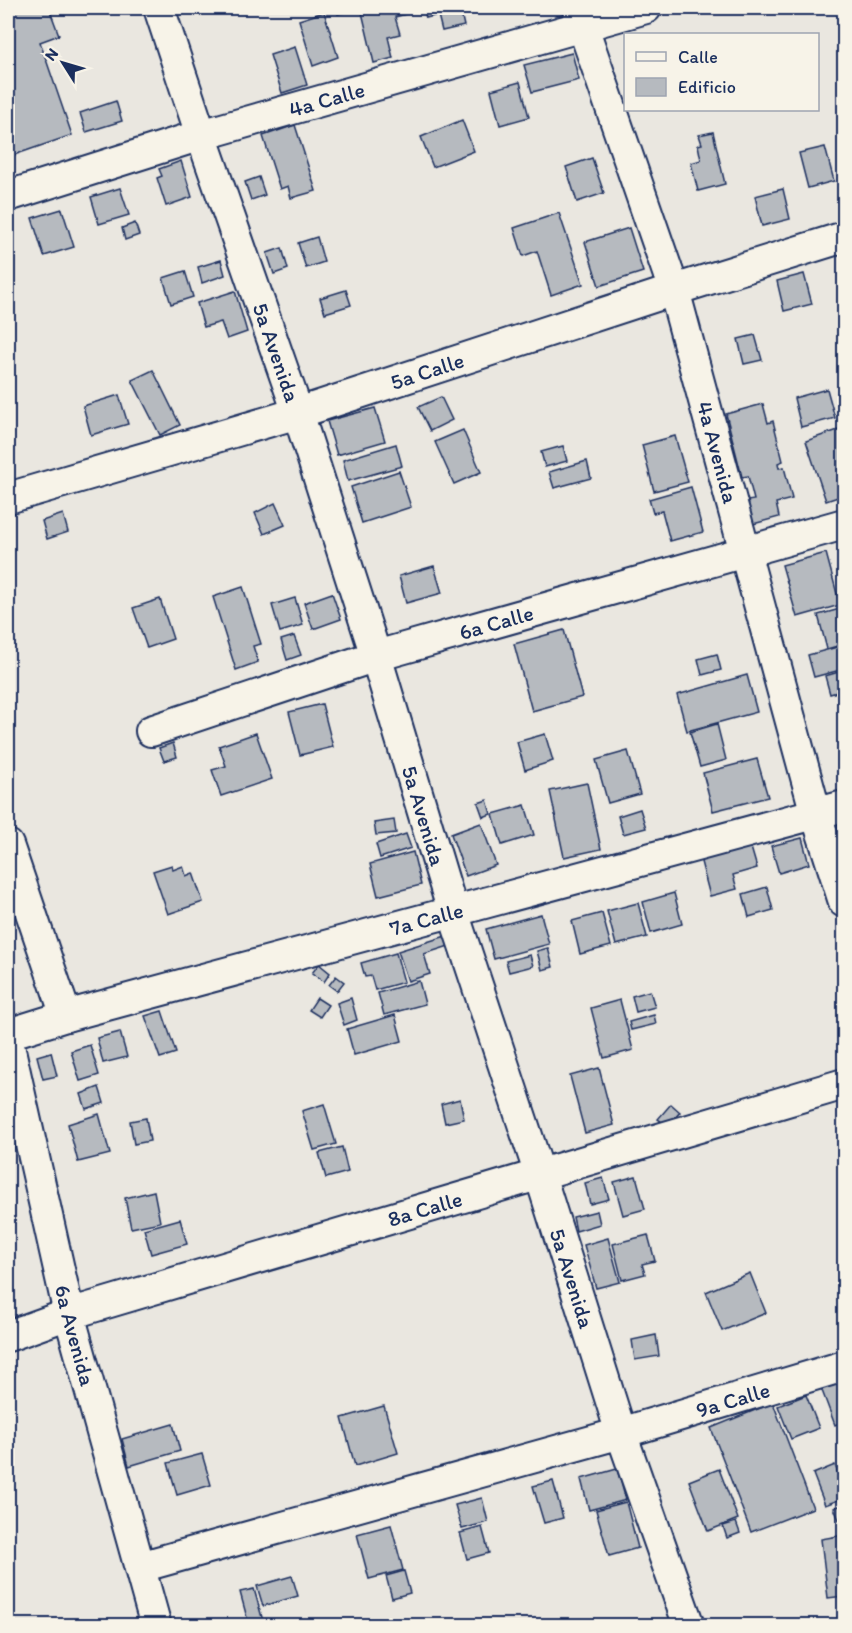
<svg xmlns="http://www.w3.org/2000/svg" width="852" height="1633" font-family="Itim,sans-serif">
<style>
.building{fill:#b6babf;stroke:#1b2f5e;stroke-width:1.5}
.lines{fill:none;stroke-linecap:round;stroke-linejoin:round}
.minor-casing{stroke:#1b2f5e;stroke-width:34}
.minor{stroke:#f7f3e8;stroke-width:30}
.labels{text-anchor:middle;dominant-baseline:central;stroke-width:5;stroke-linejoin:round;paint-order:stroke}
.street-label{font-size:22px;fill:#1b2f5e;stroke:#f7f3e8}
</style>
<rect width="100%" height="100%" fill="#eae7e0"/>
<filter id="ink" filterUnits="userSpaceOnUse"><feTurbulence type="fractalNoise" baseFrequency=".0167" numOctaves="2"/><feDisplacementMap in="SourceGraphic" scale="12" xChannelSelector="R" yChannelSelector="G"/><feConvolveMatrix kernelMatrix="1 2 1 2 8 2 1 2 1" color-interpolation-filters="sRGB"/></filter>
<g filter="url(#ink)">
<g class="building">
<polygon points="8,8 49,8 59,35 40,42 72,135 14,155 8,136 8,129 15,127 8,106"/>
<polygon points="336,8 408,8 410,13 395,17 400,34 388,37 393,58 374,63 361,8 338,14"/>
<polygon points="423,8 468,8 460,9 464,26 442,31 438,15 426,18"/>
<polygon points="324,12 338,57 313,66 299,20"/>
<polygon points="295,47 307,85 282,93 270,55"/>
<polygon points="572,53 579,80 532,92 524,65"/>
<polygon points="520,82 529,117 500,125 491,90"/>
<polygon points="116,101 122,121 86,132 80,113"/>
<polygon points="462,120 474,151 433,167 421,137"/>
<polygon points="295,125 316,191 291,198 288,186 280,189 263,136"/>
<polygon points="713,132 725,184 698,191 691,163 701,160 698,145 702,144 699,135"/>
<polygon points="825,147 834,181 808,188 799,153"/>
<polygon points="592,158 604,193 577,202 566,167"/>
<polygon points="181,161 192,197 166,206 157,178 162,176 159,169"/>
<polygon points="259,177 265,195 251,200 245,182"/>
<polygon points="120,188 129,215 99,224 91,197"/>
<polygon points="783,189 790,219 762,226 755,196"/>
<polygon points="62,209 74,247 44,256 32,218"/>
<polygon points="559,213 583,284 551,295 537,251 523,256 514,228"/>
<polygon points="135,223 139,235 125,240 122,228"/>
<polygon points="629,228 643,272 599,286 585,242"/>
<polygon points="317,237 324,262 306,268 298,243"/>
<polygon points="282,248 288,269 274,274 267,253"/>
<polygon points="221,260 225,275 202,283 198,267"/>
<polygon points="185,271 193,297 171,304 163,278"/>
<polygon points="804,274 812,304 784,311 777,281"/>
<polygon points="346,290 351,305 325,313 320,298"/>
<polygon points="235,291 247,332 227,339 221,322 204,327 197,303"/>
<polygon points="755,335 762,360 744,364 738,339"/>
<polygon points="153,370 180,425 160,435 132,380"/>
<polygon points="827,389 835,418 801,427 794,398"/>
<polygon points="119,395 128,424 91,435 83,406"/>
<polygon points="441,397 452,420 430,431 418,407"/>
<polygon points="763,404 768,423 773,421 783,461 778,463 779,468 784,467 792,499 776,503 779,517 753,524 747,501 754,500 748,476 742,477 726,414"/>
<polygon points="375,408 385,441 337,455 327,421"/>
<polygon points="841,429 844,440 844,495 826,501 806,441"/>
<polygon points="463,430 481,472 454,484 435,442"/>
<polygon points="675,436 688,482 654,491 642,445"/>
<polygon points="396,444 402,466 348,481 343,460"/>
<polygon points="563,446 567,461 545,467 541,452"/>
<polygon points="587,461 591,478 554,488 549,472"/>
<polygon points="399,471 411,507 362,523 351,487"/>
<polygon points="691,487 703,532 670,541 662,511 653,513 649,499"/>
<polygon points="275,503 285,525 264,534 255,513"/>
<polygon points="63,514 68,532 47,539 42,521"/>
<polygon points="826,553 840,605 797,617 782,565"/>
<polygon points="434,566 442,593 406,603 399,576"/>
<polygon points="243,587 261,644 253,646 258,662 236,670 213,597"/>
<polygon points="332,593 341,619 313,629 304,603"/>
<polygon points="295,598 303,625 280,632 272,605"/>
<polygon points="160,599 173,639 147,648 133,608"/>
<polygon points="840,609 844,625 844,644 827,649 818,615"/>
<polygon points="564,630 582,697 532,711 514,644"/>
<polygon points="294,636 301,655 287,660 281,640"/>
<polygon points="841,646 844,669 814,677 808,655"/>
<polygon points="717,654 721,670 702,675 698,659"/>
<polygon points="839,672 844,690 830,694 825,676"/>
<polygon points="747,675 757,712 687,731 677,695"/>
<polygon points="322,704 333,747 300,755 289,712"/>
<polygon points="717,724 726,760 700,767 690,732"/>
<polygon points="256,733 272,779 221,796 212,770 226,766 219,746"/>
<polygon points="545,734 553,761 525,770 517,742"/>
<polygon points="173,743 177,757 164,761 159,748"/>
<polygon points="628,751 640,794 608,803 596,760"/>
<polygon points="757,759 768,797 713,811 703,773"/>
<polygon points="587,783 601,849 564,857 550,791"/>
<polygon points="487,800 491,814 483,817 478,803"/>
<polygon points="525,805 534,835 502,845 493,814"/>
<polygon points="640,809 646,828 623,834 618,816"/>
<polygon points="394,820 396,833 376,835 374,823"/>
<polygon points="481,823 496,865 466,876 451,834"/>
<polygon points="406,834 411,848 380,858 376,844"/>
<polygon points="802,838 809,864 779,873 771,846"/>
<polygon points="750,844 757,868 733,875 737,889 710,896 700,858"/>
<polygon points="413,852 421,885 378,896 370,864"/>
<polygon points="172,865 173,870 183,866 186,876 193,873 203,902 168,914 153,871"/>
<polygon points="767,887 773,910 749,917 743,894"/>
<polygon points="674,893 682,924 651,933 643,902"/>
<polygon points="638,903 647,937 616,945 607,911"/>
<polygon points="602,913 611,946 580,954 572,921"/>
<polygon points="541,914 549,944 494,959 486,929"/>
<polygon points="446,936 449,946 424,954 430,974 408,981 398,951"/>
<polygon points="548,948 553,967 542,970 537,951"/>
<polygon points="396,953 404,982 375,990 371,976 365,977 361,963"/>
<polygon points="530,955 533,966 509,972 506,961"/>
<polygon points="319,964 330,973 324,982 312,973"/>
<polygon points="336,976 344,982 337,991 329,985"/>
<polygon points="419,981 425,1004 384,1015 378,993"/>
<polygon points="650,991 655,1007 636,1012 632,996"/>
<polygon points="317,998 328,1005 320,1017 309,1010"/>
<polygon points="351,998 357,1020 344,1025 337,1003"/>
<polygon points="620,1000 633,1050 604,1058 591,1008"/>
<polygon points="162,1011 176,1053 160,1058 145,1016"/>
<polygon points="395,1015 402,1041 354,1055 347,1029"/>
<polygon points="654,1015 656,1024 631,1030 629,1022"/>
<polygon points="120,1032 127,1057 103,1063 97,1038"/>
<polygon points="90,1045 99,1075 80,1081 71,1051"/>
<polygon points="51,1052 57,1076 43,1079 37,1056"/>
<polygon points="599,1068 614,1125 585,1133 570,1076"/>
<polygon points="99,1087 104,1103 86,1109 81,1094"/>
<polygon points="460,1099 464,1119 445,1123 441,1104"/>
<polygon points="324,1104 336,1144 314,1150 302,1111"/>
<polygon points="671,1104 680,1112 668,1126 658,1119"/>
<polygon points="99,1114 110,1154 78,1162 68,1124"/>
<polygon points="146,1118 150,1141 134,1144 130,1121"/>
<polygon points="342,1147 348,1172 326,1178 319,1153"/>
<polygon points="636,1176 645,1209 623,1215 614,1182"/>
<polygon points="603,1178 609,1199 590,1204 585,1183"/>
<polygon points="154,1191 160,1222 131,1228 125,1198"/>
<polygon points="597,1211 600,1224 576,1231 573,1217"/>
<polygon points="180,1219 187,1244 151,1254 144,1229"/>
<polygon points="648,1235 655,1261 642,1264 645,1274 622,1280 613,1244"/>
<polygon points="608,1238 620,1282 596,1288 584,1245"/>
<polygon points="750,1273 766,1313 722,1331 706,1292"/>
<polygon points="656,1335 659,1356 635,1360 632,1340"/>
<polygon points="844,1379 844,1421 835,1425 821,1388"/>
<polygon points="806,1395 819,1428 791,1439 778,1406"/>
<polygon points="773,1403 813,1508 751,1532 711,1428"/>
<polygon points="384,1406 398,1453 355,1466 342,1418"/>
<polygon points="173,1424 180,1451 129,1466 122,1439"/>
<polygon points="202,1454 211,1485 177,1495 168,1463"/>
<polygon points="835,1465 844,1491 844,1498 825,1505 813,1474"/>
<polygon points="617,1469 626,1500 589,1510 581,1479"/>
<polygon points="719,1469 738,1519 708,1531 689,1481"/>
<polygon points="553,1481 563,1518 544,1523 533,1486"/>
<polygon points="482,1498 488,1522 462,1529 455,1505"/>
<polygon points="626,1502 638,1548 609,1556 596,1510"/>
<polygon points="844,1504 844,1517 839,1520 834,1508"/>
<polygon points="736,1522 740,1533 727,1538 723,1526"/>
<polygon points="391,1525 403,1570 369,1579 357,1534"/>
<polygon points="482,1527 489,1553 467,1559 460,1533"/>
<polygon points="844,1535 844,1596 828,1598 821,1539"/>
<polygon points="404,1571 410,1593 392,1598 386,1576"/>
<polygon points="292,1576 298,1596 263,1606 257,1586"/>
<polygon points="254,1589 263,1621 249,1625 240,1592"/>
</g>
<g class="lines">
<defs>
<g id="minor">
<path id="s1" d="M159 8 201 135 298 413 376 656 453 912 540 1175 621 1433 689 1626"/>
<path id="s2" d="M578 8 582 24 674 290 816 814 844 902"/>
<path id="s3" d="M8 196 201 135 646 8"/>
<path id="s4" d="M8 498 298 413 674 290 844 237"/>
<path id="s5" d="M151 731 376 656 844 524"/>
<polyline points="8,845 66,1016"/>
<path id="s6" d="M8 1034 66 1016 844 806"/>
<path id="s7" d="M8 1041 69 1314 156 1626"/>
<path id="s8" d="M8 1336 69 1314 844 1084"/>
<path id="s9" d="M140 1567 621 1433 844 1366"/>
</g>
</defs>
<use href="#minor" class="minor-casing"/>
<use href="#minor" class="minor"/>
</g>
</g>
<g class="labels">
<g class="street-label">
<text stroke="none"><textPath href="#s3" startOffset="333">4a Calle</textPath></text>
<text stroke="none"><textPath href="#s1" startOffset="364">5a Avenida</textPath></text>
<text stroke="none"><textPath href="#s4" startOffset="438">5a Calle</textPath></text>
<text stroke="none"><textPath href="#s2" startOffset="466">4a Avenida</textPath></text>
<text stroke="none"><textPath href="#s5" startOffset="362">6a Calle</textPath></text>
<text stroke="none"><textPath href="#s1" startOffset="850">5a Avenida</textPath></text>
<text stroke="none"><textPath href="#s6" startOffset="434">7a Calle</textPath></text>
<text stroke="none"><textPath href="#s8" startOffset="436">8a Calle</textPath></text>
<text stroke="none"><textPath href="#s1" startOffset="1336">5a Avenida</textPath></text>
<text stroke="none"><textPath href="#s7" startOffset="302">6a Avenida</textPath></text>
<text stroke="none"><textPath href="#s9" startOffset="616">9a Calle</textPath></text>
</g>
</g>
<rect width="852" height="1633" fill="none" stroke="#f7f3e8" stroke-width="30"/>
<rect x="15" y="15" width="822" height="1603" fill="none" stroke="#1b2f5e" stroke-width="2" filter="url(#ink)"/>
<rect x="624" y="33" width="195" height="78" fill="#f7f3e8" stroke="#9fa5b1" stroke-width="1.5"/>
<rect x="636" y="52" width="30" height="9" fill="#f7f3e8" stroke="#9fa5b1" stroke-width="1.5"/>
<text x="678" y="63" font-size="18" fill="#1b2f5e">Calle</text>
<rect x="636" y="78" width="30" height="18" fill="#b6babf" stroke="#9fa5b1" stroke-width="1.5"/>
<text x="678" y="93" font-size="18" fill="#1b2f5e">Edificio</text>
<g transform="translate(63 63) rotate(307)" stroke="#f7f3e8" stroke-width="4.5" paint-order="stroke">
<path d="M0-4.5L10 22L0 15L-10 22Z" fill="#1b2f5e"/>
<text y="-9" font-size="16" font-weight="bold" text-anchor="middle" fill="#1b2f5e">N</text>
</g>
</svg>
